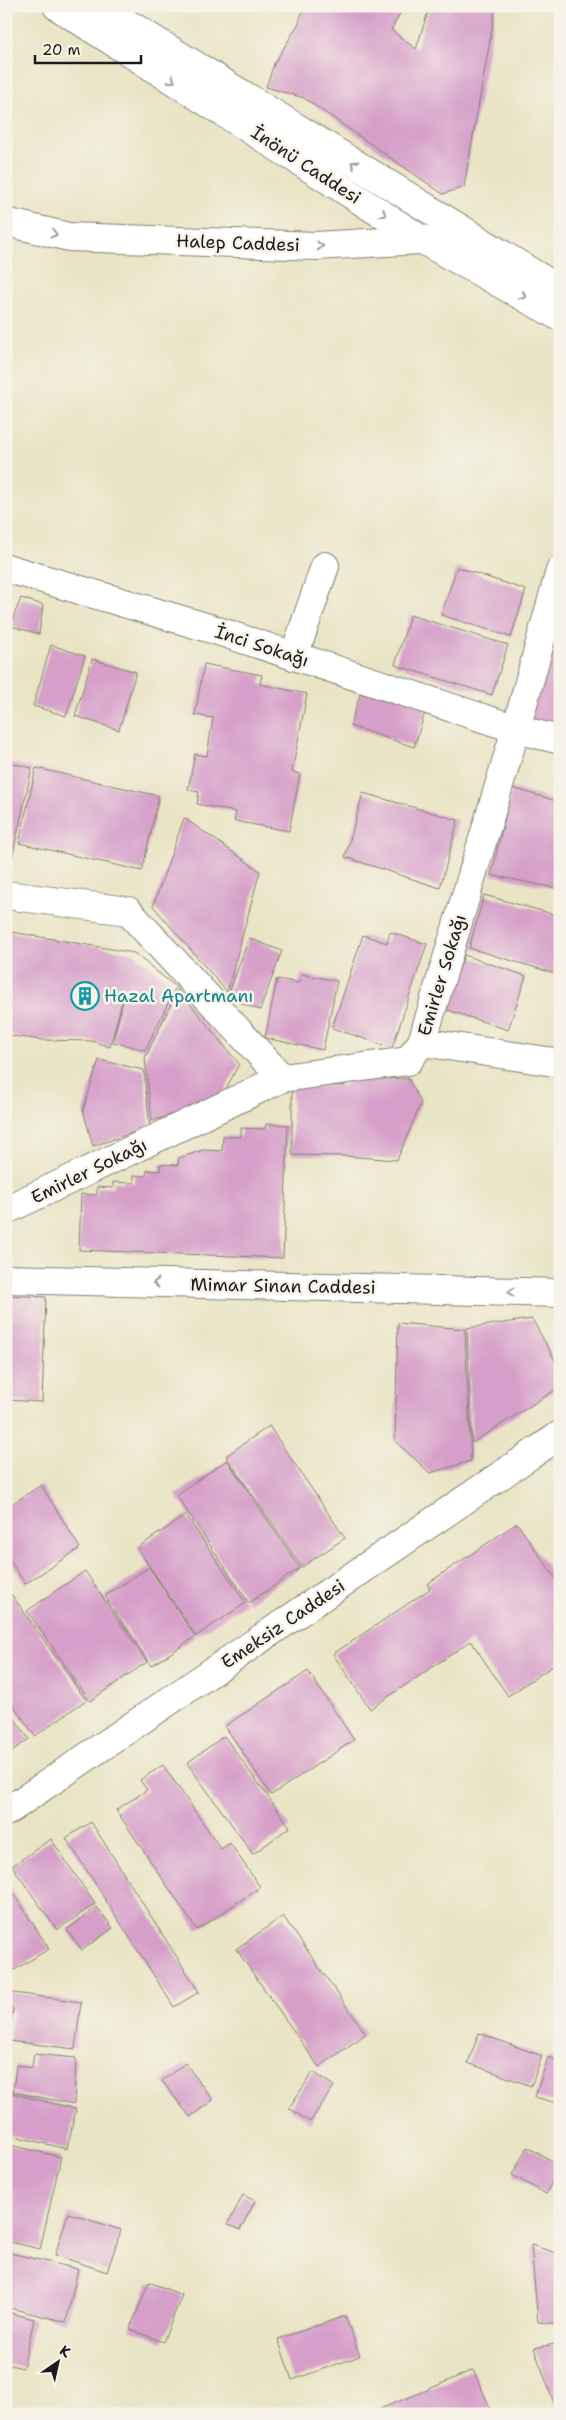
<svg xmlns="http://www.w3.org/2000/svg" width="566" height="2420" font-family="'Shantell Sans',sans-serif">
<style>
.building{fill:#d69fc9}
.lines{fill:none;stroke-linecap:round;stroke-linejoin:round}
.minor-casing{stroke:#828070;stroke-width:30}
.tertiary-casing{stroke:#828070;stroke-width:30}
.secondary-casing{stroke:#828070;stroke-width:30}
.minor{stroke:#fff;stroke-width:28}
.tertiary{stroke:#fff;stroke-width:28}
.secondary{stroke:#fff;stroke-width:28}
.oneway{stroke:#999}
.labels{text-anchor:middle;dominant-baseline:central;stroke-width:5;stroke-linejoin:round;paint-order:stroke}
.street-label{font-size:18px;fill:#1c1c1c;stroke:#f7f3e8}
.culture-label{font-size:18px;fill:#0d838f;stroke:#f7f3e8;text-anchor:start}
</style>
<rect width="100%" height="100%" fill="#f7f3e8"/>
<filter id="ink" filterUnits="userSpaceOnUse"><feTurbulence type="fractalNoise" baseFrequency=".02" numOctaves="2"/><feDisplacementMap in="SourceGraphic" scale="10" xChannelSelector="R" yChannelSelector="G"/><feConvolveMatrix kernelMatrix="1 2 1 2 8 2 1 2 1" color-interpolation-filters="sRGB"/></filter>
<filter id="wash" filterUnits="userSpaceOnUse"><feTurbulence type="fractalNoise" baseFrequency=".0096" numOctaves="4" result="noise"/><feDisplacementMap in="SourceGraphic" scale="20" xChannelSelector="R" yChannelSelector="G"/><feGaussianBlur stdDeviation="1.12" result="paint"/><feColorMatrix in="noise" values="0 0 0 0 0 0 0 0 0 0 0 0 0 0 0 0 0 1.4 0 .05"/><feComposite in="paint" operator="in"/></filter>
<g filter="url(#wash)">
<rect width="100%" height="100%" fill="#e9e4c5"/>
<g id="blocks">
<g class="building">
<polygon points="304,6 404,6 391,30 416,49 430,6 496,6 464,187 443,194 304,98 266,87 274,64 299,23"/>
<polygon points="457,567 526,590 511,637 441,615"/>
<polygon points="21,598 43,605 39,634 10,626"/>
<polygon points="410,615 508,645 492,695 395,665"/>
<polygon points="557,629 560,629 560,734 525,722"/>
<polygon points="51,645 85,656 66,716 33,706"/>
<polygon points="92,659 136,672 119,730 75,716"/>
<polygon points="204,664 262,675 260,684 307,694 292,772 300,774 289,831 234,821 236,812 197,804 199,792 188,790 195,754 207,756 213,718 195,715"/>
<polygon points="364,682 428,703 414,747 350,726"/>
<polygon points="7,762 32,768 9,871 6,871"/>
<polygon points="36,768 159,796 142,871 19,843"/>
<polygon points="512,788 560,802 560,844 556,855 560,856 560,889 491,875"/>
<polygon points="363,793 458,820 440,888 345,857"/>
<polygon points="184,818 260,871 227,992 153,906"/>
<polygon points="484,895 560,916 560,975 469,948"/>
<polygon points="6,931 134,953 176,987 145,1050 113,1042 125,991 110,1047 92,1041 41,1040 6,1035"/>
<polygon points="390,932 427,944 392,1048 332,1028 363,935 387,943"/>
<polygon points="249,938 282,951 260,1010 227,998"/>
<polygon points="464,955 526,976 508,1030 445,1009"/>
<polygon points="301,974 337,981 323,1050 265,1038 277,979 299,983"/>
<polygon points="178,989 239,1064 221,1098 152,1121 145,1058"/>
<polygon points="99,1060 144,1070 150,1127 93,1146 83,1110"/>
<polygon points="408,1078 421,1103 397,1160 345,1156 292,1155 292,1085 345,1086 346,1080"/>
<polygon points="266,1124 288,1125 283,1258 79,1250 81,1194 97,1195 97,1187 113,1188 113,1182 134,1183 134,1175 146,1176 147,1170 160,1171 160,1164 178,1165 179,1158 203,1150 222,1151 223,1136 241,1137 241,1128 265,1129"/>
<polygon points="6,1295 46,1297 42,1402 6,1400"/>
<polygon points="532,1319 560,1369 560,1387 472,1443 467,1328"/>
<polygon points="398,1323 465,1329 471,1461 430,1473 395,1441"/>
<polygon points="269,1426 345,1538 302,1567 226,1456"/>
<polygon points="227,1460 300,1568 249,1603 176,1495"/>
<polygon points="41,1485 80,1548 25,1584 6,1554 6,1508"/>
<polygon points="186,1515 246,1603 196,1636 137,1548"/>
<polygon points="517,1523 560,1585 560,1661 508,1696 471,1641 370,1709 333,1654 430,1589 427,1584"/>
<polygon points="149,1567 195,1637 151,1666 105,1596"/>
<polygon points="85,1571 147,1662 90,1701 27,1611"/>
<polygon points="12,1595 86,1700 35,1736 6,1695 6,1599"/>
<polygon points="308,1671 354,1740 271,1795 225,1726"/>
<polygon points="6,1706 29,1739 6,1755"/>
<polygon points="224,1736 290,1827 253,1854 187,1763"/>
<polygon points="163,1765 221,1849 230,1843 260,1887 197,1930 116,1810 147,1790 140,1780"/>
<polygon points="91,1822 199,1992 174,2007 66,1838"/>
<polygon points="51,1839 95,1904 57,1930 12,1866"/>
<polygon points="6,1881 49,1949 6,1975"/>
<polygon points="97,1907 113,1928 82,1950 67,1930"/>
<polygon points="283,1916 366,2034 319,2067 236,1949"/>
<polygon points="6,1992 81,2002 75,2049 9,2041 13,2009 6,2008"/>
<polygon points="479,2033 542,2056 531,2086 468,2063"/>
<polygon points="34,2054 76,2058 74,2104 13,2092 16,2065 32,2068"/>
<polygon points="548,2057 560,2062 560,2104 535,2097"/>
<polygon points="185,2063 213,2100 190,2117 162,2081"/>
<polygon points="313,2072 334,2086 310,2122 289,2108"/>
<polygon points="6,2092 76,2109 67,2149 6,2134"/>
<polygon points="6,2144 61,2157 40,2249 6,2241"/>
<polygon points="527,2147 560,2165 546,2194 512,2175"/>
<polygon points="243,2195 255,2201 240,2230 228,2224"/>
<polygon points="68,2213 121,2230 107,2272 55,2255"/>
<polygon points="531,2245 560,2254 560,2324 538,2322"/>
<polygon points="6,2252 78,2269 66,2322 6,2307"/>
<polygon points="149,2282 182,2295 163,2342 130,2329"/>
<polygon points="6,2312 34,2319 23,2368 6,2364"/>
<polygon points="345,2316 360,2356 292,2380 278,2339"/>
<polygon points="560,2343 560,2414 558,2414 534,2348"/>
<polygon points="473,2370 493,2414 367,2414 420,2393"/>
</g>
</g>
</g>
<g filter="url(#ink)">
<use href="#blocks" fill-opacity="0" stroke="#828070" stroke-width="1"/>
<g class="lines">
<defs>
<g id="minor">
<polyline points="6,568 212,629 516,729 560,740"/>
<polyline points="294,656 325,566"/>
<polyline points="6,895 128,911 282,1078"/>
<polyline points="422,1042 560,1063"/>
<polyline points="6,1210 282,1078 408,1061 422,1042 516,729 560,571"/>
</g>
<g id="tertiary">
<polyline points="6,222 69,237 316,246 472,237"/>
<polyline points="6,1279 560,1293"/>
</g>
<g id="secondary">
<polyline points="57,6 424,241 560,317"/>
<polyline points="99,6 560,290"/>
<polyline points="6,1812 560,1435"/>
</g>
</defs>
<use href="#minor" class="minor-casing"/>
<use href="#tertiary" class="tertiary-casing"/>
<use href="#secondary" class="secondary-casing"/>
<use href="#minor" class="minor"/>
<use href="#tertiary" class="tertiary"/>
<use href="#secondary" class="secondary"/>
</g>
<defs><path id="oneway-chevron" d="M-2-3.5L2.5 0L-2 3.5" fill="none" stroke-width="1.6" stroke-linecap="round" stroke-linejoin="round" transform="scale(1.25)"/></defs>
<g class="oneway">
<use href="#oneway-chevron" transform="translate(172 80) rotate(33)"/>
<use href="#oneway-chevron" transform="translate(354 164) rotate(-148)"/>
<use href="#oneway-chevron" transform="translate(383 214) rotate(33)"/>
<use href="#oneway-chevron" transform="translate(54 234) rotate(14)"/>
<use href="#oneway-chevron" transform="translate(320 246) rotate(-2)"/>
<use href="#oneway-chevron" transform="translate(523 296) rotate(29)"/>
<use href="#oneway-chevron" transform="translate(156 1283) rotate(-179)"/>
<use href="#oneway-chevron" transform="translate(511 1292) rotate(-179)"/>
</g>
</g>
<defs>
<symbol id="building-ring" viewBox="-11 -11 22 22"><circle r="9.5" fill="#f7f3e8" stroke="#0f9aa8" stroke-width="1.5"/><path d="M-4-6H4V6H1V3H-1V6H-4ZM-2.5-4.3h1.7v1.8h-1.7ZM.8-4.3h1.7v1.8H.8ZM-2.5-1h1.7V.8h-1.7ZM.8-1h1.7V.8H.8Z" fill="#0f9aa8"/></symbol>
</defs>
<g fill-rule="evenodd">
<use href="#building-ring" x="69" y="980" width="32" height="32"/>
</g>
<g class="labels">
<g class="street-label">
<text transform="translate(306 165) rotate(33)">İnönü Caddesi</text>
<text transform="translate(238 243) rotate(2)">Halep Caddesi</text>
<text transform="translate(262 646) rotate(18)">İnci Sokağı</text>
<text transform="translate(442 975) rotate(-73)">Emirler Sokağı</text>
<text transform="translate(89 1171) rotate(-26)">Emirler Sokağı</text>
<text transform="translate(283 1286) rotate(1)">Mimar Sinan Caddesi</text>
<text transform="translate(283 1624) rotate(-34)">Emeksiz Caddesi</text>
</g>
<g class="culture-label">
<text x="104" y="996">Hazal Apartmanı</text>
</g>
</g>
<rect width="566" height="2420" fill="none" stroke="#f7f3e8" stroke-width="25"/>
<g transform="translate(58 2362) rotate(34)" stroke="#f7f3e8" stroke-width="4" paint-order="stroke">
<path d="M0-4L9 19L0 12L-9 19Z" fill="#1c1c1c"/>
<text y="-8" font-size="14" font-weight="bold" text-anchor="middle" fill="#1c1c1c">K</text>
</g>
<path d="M35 55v8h106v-8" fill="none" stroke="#1c1c1c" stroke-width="2.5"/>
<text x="42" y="55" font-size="15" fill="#1c1c1c" stroke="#f7f3e8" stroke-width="4" paint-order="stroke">20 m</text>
</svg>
